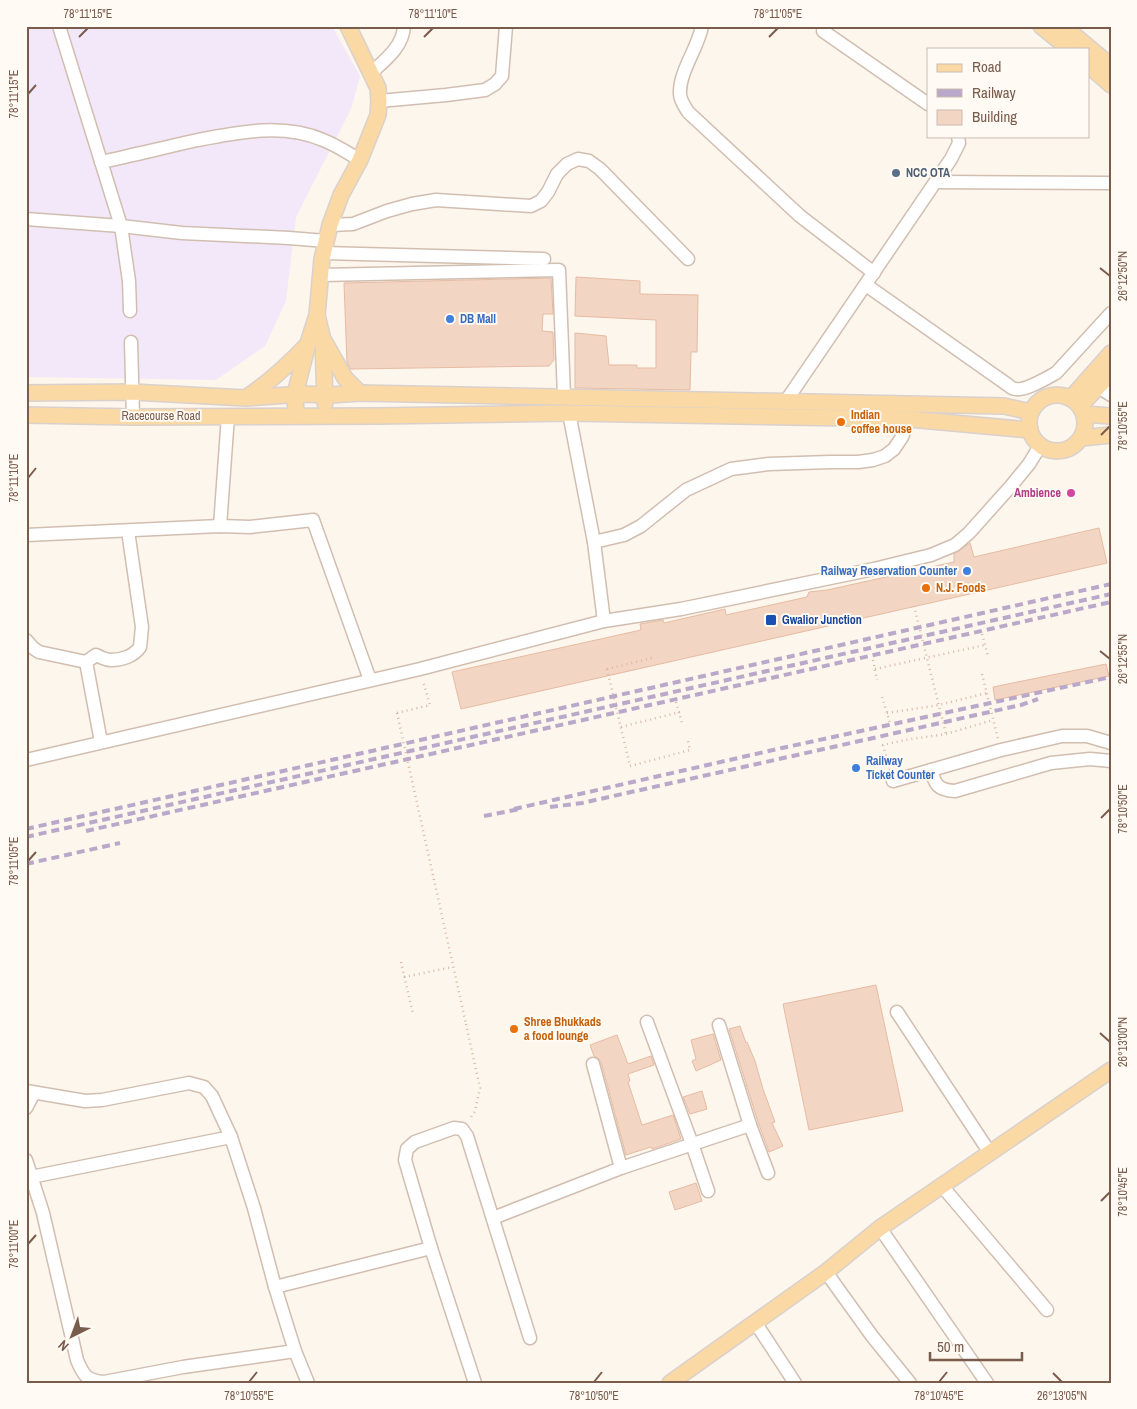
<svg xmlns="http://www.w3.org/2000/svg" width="1137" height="1409" font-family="'Archivo Narrow',sans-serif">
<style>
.education{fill:#f3e8fa}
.building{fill:#f3d5c3;stroke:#e6bba3}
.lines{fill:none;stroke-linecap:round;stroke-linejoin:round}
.minor-casing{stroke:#d1beb0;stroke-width:15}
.major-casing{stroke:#dad1cd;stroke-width:18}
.path{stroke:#d9b8a5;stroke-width:2.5;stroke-dasharray:1 4;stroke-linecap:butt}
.minor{stroke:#fff;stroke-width:12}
.major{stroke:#fbd9a5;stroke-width:15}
.rail{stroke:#b9a8c9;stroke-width:4;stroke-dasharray:8 5;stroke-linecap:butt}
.path-bridge{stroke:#d9b8a5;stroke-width:2.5;stroke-dasharray:1 4;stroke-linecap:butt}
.ticks{fill:none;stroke:#7a5c4d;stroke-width:2}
.service-dot{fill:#5c6f8a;stroke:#fffaf3;stroke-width:2}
.shop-dot{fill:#3f7fe0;stroke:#fffaf3;stroke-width:2}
.food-dot{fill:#e8710a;stroke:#fffaf3;stroke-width:2}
.hotel-dot{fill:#d1479c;stroke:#fffaf3;stroke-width:2}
.transit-dot{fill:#1a4fb4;stroke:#fffaf3;stroke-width:2}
.labels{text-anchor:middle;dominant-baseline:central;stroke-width:4;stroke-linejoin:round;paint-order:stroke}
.service-label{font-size:12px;font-weight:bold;fill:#4e5e75;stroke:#fffaf3;text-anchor:start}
.shop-label{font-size:12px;font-weight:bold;fill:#366cbe;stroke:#fffaf3;text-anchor:start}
.food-label{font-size:12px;font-weight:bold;fill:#c56008;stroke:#fffaf3;text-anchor:start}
.street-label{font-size:12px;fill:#7a5c4d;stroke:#fffaf3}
.hotel-label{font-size:12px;font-weight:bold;fill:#b23c85;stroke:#fffaf3;text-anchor:end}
.transit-label{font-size:12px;font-weight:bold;fill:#164399;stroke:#fffaf3;text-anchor:start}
.neatline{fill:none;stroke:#7a5c4d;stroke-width:2}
.ticks-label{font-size:12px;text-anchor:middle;fill:#7a5c4d}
</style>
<rect width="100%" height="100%" fill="#fdf6ec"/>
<polygon class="education" points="26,26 332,26 360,76 351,109 296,217 286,301 265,346 216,380 26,377"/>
<g class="building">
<polygon points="576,277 640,281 640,294 698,295 697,352 691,352 690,390 575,388 575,333 606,336 609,365 637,365 637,368 656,368 656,320 575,316"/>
<polygon points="551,278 553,314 543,314 542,331 553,332 554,360 549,366 351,369 347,363 344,283"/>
<polygon points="1099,528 1107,563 461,709 452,672 641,630 640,624 663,620 664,623 725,609 726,615 807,597 809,592 827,590 954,562 954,554 970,543 974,557"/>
<polygon points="1106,664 1109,676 995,700 993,687"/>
<polygon points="876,985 903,1111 809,1130 783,1004"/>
<polygon points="740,1026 746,1043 747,1042 755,1061 763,1089 775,1122 772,1123 783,1146 769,1152 758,1122 729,1029"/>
<polygon points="713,1034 721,1060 696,1071 692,1061 696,1059 691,1040"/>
<polygon points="617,1035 628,1064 651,1056 654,1065 628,1074 630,1081 628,1082 642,1125 673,1115 681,1139 652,1149 651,1147 626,1155 601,1062 598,1058 594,1056 590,1045"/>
<polygon points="702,1091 707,1109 690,1114 683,1097"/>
<polygon points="696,1183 702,1201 675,1210 669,1192"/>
</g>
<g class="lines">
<defs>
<g id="minor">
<polyline points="59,26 121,226 129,281 130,311"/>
<path d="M702 26C698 49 679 71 680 94 680 100 685 107 688 112L800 216 874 273"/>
<polyline points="823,31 928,104"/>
<path d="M371 73C385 60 403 47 404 26"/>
<polyline points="379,101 446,95 485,90 495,84 502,76 506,26"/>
<path d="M101 162C134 155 166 147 198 140 239 132 283 123 323 140 336 145 348 153 360 160"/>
<polyline points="936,182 1111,183"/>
<polyline points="26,219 121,226 182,233 289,238 326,241"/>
<polyline points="330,225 353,224 387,211 412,204 436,200 531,206 541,201 548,192 557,174 567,164 578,159 589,161 600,169 688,259"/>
<polyline points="324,253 544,259"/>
<polyline points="321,275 559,270 564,396"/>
<path d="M866 285 1008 385C1010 387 1013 389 1016 389 1025 391 1047 378 1056 373L1111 313"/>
<polyline points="131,342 133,417"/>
<polyline points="1098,387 1111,395"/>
<polyline points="786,401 951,159 959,143 958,136"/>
<polyline points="569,413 594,542 604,621"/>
<polyline points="220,526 228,416"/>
<polyline points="26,535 220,526 250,527 313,520 370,680"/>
<polyline points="594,542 624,535 641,526 686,490 731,469 769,464 830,462 858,462 873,460 885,456 894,449 902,437 909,419"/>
<polyline points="26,640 33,648 39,652 86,662"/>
<path d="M101 742 86 662 96 655C100 657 106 660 111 660 122 660 134 656 140 647L142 627 128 531"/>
<polyline points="26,760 420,669 604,621 681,609 874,569 931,555 955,545 969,533 1011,486 1029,464 1040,446"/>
<path d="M931 770C935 785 938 790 955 791L1051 763 1090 759 1111 761"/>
<polyline points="893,781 1001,750 1062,736 1087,736 1111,743"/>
<polyline points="897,1012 990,1153"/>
<polyline points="647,1022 692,1144 708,1191"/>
<polyline points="719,1025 750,1125 768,1173"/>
<polyline points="26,1091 85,1101 102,1100 189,1083 204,1087 212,1096 231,1137 254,1208 275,1287 295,1351 308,1383"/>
<polyline points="26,1108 34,1093"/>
<path d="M26 1160 43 1213 77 1360C83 1375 87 1381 104 1382L183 1367 295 1351"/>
<polyline points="621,1168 750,1125"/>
<polyline points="26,1178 231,1137"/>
<polyline points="942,1186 1047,1310"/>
<polyline points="493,1218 621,1168 593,1064"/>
<polyline points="880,1228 987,1383"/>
<polyline points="826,1272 872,1336 910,1383"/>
<polyline points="275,1287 431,1248"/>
<polyline points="755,1322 795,1383"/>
<polyline points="475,1383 431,1248 405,1160 407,1149 415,1142 454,1128 462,1129 467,1136 530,1338"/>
</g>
<g id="major">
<polyline points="1041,26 1069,49"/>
<polyline points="1063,26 1111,66"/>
<polyline points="1088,65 1111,85"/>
<polyline points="317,315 323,340 325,403"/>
<polyline points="324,341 345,378 360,393"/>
<polyline points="26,393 132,392 246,398 301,394 330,395 360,393 1004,406 1031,412"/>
<circle cx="1057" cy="423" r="28"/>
<path d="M247 397C270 382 288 365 307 345"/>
<polyline points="1071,398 1111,353"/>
<polyline points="1080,406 1111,373"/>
<polyline points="1084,414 1111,416"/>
<polyline points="26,415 133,417 378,416 569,413 909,419 1030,430"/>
<polyline points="296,416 295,394 309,340 317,315 322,259 330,225 341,195 360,160 378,115 379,101 378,88 348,26"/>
<polyline points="1081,438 1111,435"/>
<polyline points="670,1383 826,1272 880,1228 1111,1070"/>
</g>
</defs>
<use href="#minor" class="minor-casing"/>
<use href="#major" class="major-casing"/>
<g class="path">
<polyline points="982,634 988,656"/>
<polyline points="873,660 877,680"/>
<polyline points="607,669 652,658"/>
<polyline points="875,669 985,645"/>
<polyline points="982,674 998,739"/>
<polyline points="882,697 890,723"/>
<polyline points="676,702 682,723"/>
<polyline points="397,713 430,705 423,681"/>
<polyline points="887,713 939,705 987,693"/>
<polyline points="621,727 680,712"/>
<polyline points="630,766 690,750 688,741"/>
<polyline points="890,770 883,745 905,740 946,734 993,720"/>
<polyline points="401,962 413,1014"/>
<polyline points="404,977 453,967"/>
<polyline points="466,1024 480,1088 475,1111 470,1119"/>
</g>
<use href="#minor" class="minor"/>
<use href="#major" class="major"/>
<g class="rail">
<polyline points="550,807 582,803 1021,705 1038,699"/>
<polyline points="514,809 782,748 1111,677"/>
<polyline points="484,816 520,809"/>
<polyline points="26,829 1111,584"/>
<polyline points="86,831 1111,602"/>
<polyline points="26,837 1111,594"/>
<polyline points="26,864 120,843"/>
</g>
<g class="path-bridge">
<polyline points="914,606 946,734"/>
<polyline points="607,669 630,766"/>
<polyline points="397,713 466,1024"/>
</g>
</g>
<path class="ticks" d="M79 37 88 28M424 37 433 28M769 37 778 28M28 94 36 85M1100 268 1110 276M1101 435 1110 426M28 478 36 468M1100 651 1110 659M1101 818 1110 809M28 861 36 852M1100 1033 1110 1042M1101 1201 1110 1192M28 1244 36 1235M1053 1373 1062 1382M249 1382 257 1372M594 1382 602 1372M939 1382 947 1372"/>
<circle class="service-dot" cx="896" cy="173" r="5"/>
<g class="shop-dot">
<circle cx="450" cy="319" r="5"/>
<circle cx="967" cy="571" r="5"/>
<circle cx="856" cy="768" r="5"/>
</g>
<g class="food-dot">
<circle cx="841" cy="422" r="5"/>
<circle cx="926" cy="588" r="5"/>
<circle cx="514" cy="1029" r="5"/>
</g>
<circle class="hotel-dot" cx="1071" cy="493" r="5"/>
<rect class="transit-dot" x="765" y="614" width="12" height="12" rx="2.5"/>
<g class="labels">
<g class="service-label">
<text x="906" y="173">NCC OTA</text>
</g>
<g class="shop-label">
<text x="460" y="319">DB Mall</text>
<text x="957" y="571" text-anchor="end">Railway Reservation Counter</text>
<text x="866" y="761">Railway<tspan x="866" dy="14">Ticket Counter</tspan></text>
</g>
<g class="food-label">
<text x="851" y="415">Indian<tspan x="851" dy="14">coffee house</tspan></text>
<text x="936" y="588">N.J. Foods</text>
<text x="524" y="1022">Shree Bhukkads<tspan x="524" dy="14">a food lounge</tspan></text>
</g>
<g class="street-label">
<text x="161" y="416">Racecourse Road</text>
</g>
<g class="hotel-label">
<text x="1061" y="493">Ambience</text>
</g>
<g class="transit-label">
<text x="782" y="620">Gwalior Junction</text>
</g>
</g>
<rect width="1137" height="1409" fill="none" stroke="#fffaf3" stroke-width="55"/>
<rect x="927" y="48" width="162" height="90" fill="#fffaf3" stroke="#cabbb1"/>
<rect x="937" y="64" width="25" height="8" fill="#fbd9a5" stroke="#cabbb1"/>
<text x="972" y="72" font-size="15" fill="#7a5c4d">Road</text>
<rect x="937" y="89" width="25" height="8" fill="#b9a8c9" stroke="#cabbb1"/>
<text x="972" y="98" font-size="15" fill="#7a5c4d">Railway</text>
<rect x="937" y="110" width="25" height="15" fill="#f3d5c3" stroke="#cabbb1"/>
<text x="972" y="122" font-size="15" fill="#7a5c4d">Building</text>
<g transform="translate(72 1336) rotate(222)" stroke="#fffaf3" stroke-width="4" paint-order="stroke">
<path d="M0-4L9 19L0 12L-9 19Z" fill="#7a5c4d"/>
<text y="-8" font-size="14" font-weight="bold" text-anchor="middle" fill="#7a5c4d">N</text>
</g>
<path d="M930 1352v8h92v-8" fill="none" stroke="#7a5c4d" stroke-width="2.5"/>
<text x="937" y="1352" font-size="15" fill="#7a5c4d" stroke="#fffaf3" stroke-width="4" paint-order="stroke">50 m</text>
<rect x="28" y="28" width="1082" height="1354" class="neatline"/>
<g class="ticks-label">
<text x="88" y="18">78°11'15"E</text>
<text x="433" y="18">78°11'10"E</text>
<text x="778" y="18">78°11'05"E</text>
<text transform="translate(14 94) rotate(-90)" y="4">78°11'15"E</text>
<text transform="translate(1123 276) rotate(-90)" y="4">26°12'50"N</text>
<text transform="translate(1123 426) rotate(-90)" y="4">78°10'55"E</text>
<text transform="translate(14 478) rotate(-90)" y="4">78°11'10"E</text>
<text transform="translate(1123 659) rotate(-90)" y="4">26°12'55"N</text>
<text transform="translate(1123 809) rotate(-90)" y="4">78°10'50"E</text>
<text transform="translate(14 861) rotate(-90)" y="4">78°11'05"E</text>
<text transform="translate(1123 1042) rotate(-90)" y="4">26°13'00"N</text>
<text transform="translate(1123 1192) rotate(-90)" y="4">78°10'45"E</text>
<text transform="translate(14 1244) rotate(-90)" y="4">78°11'00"E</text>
<text x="249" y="1400">78°10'55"E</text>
<text x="594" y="1400">78°10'50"E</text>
<text x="939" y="1400">78°10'45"E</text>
<text x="1062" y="1400">26°13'05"N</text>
</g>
</svg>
